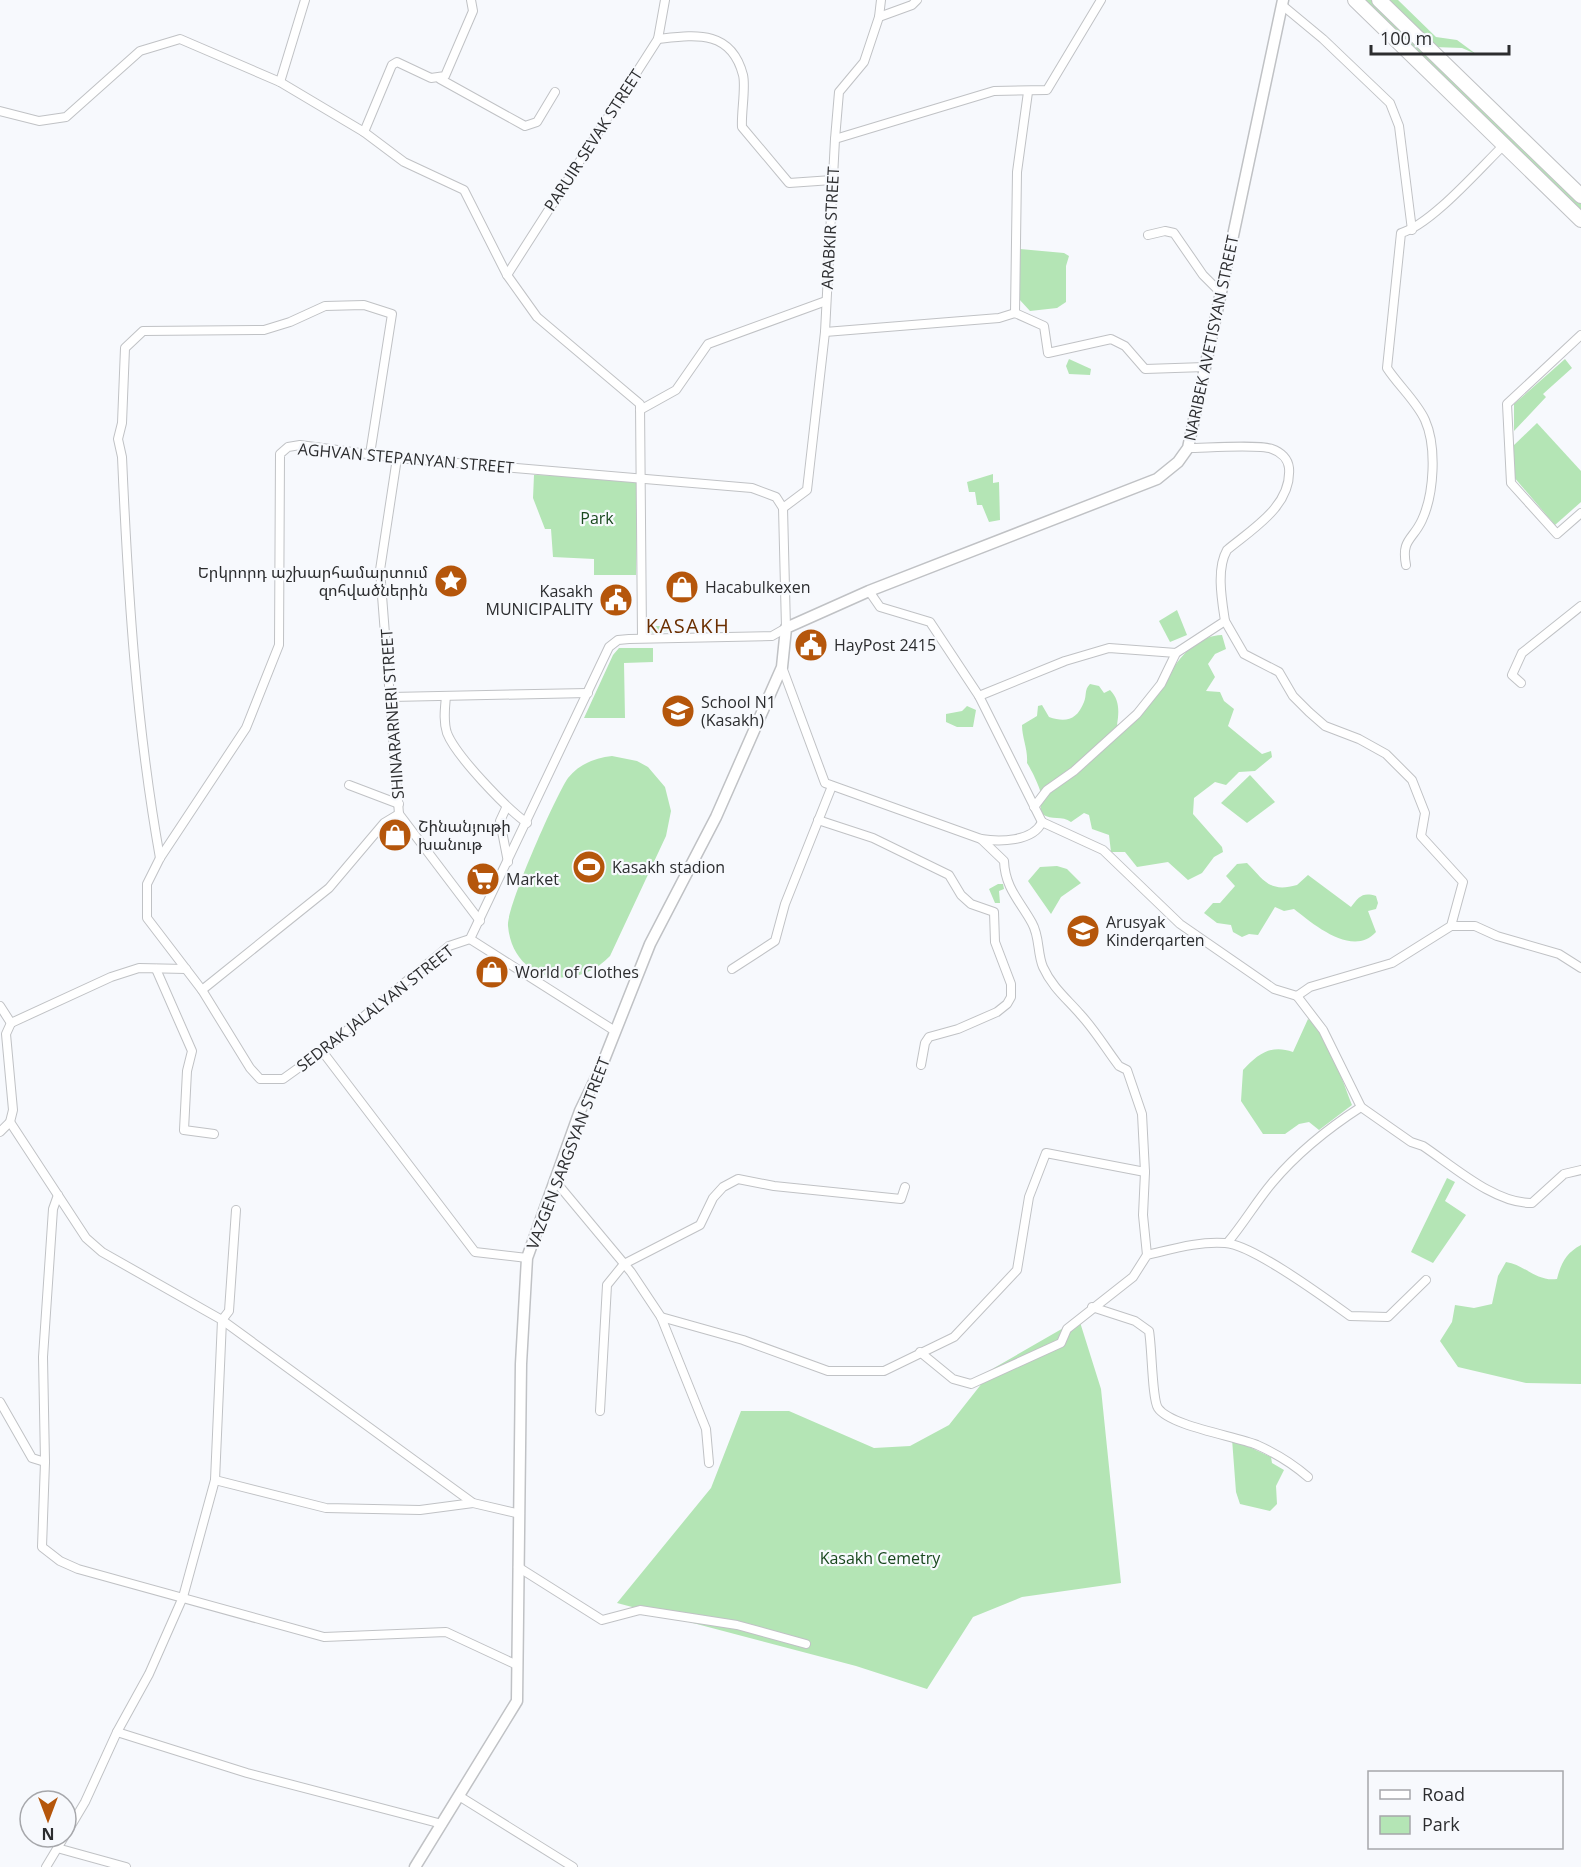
<svg xmlns="http://www.w3.org/2000/svg" width="1581" height="1867" font-family="'Open Sans','Noto Sans Armenian',sans-serif">
<style>
.green{fill:#b4e5b5}
.lines{fill:none;stroke-linecap:round;stroke-linejoin:round}
.street-casing{stroke:#c0c2c5;stroke-width:10}
.secondary-casing{stroke:#c0c2c5;stroke-width:13}
.highway-casing{stroke:#c0c2c5;stroke-width:16}
.street{stroke:#fff;stroke-width:8}
.secondary{stroke:#fff;stroke-width:10}
.highway{stroke:#fff;stroke-width:14}
.labels{text-anchor:middle;dominant-baseline:central;stroke-width:4.5;stroke-linejoin:round;paint-order:stroke}
.street-label{font-size:16px;fill:#2c2d2f;stroke:#f7f9fd}
.park-label{font-size:16px;fill:#19481e;stroke:#f7f9fd}
.poi-label{font-size:16px;fill:#2c2d2f;stroke:#f7f9fd;text-anchor:start}
.quarter-label{font-size:20px;letter-spacing:1.5px;fill:#6b2f01;stroke:#f7f9fd}
</style>
<rect width="100%" height="100%" fill="#f7f9fd"/>
<g class="green">
<polygon points="1362,0 1372,0 1581,204 1581,214"/>
<polygon points="1387,0 1398,0 1436,37 1457,40 1476,54 1462,48 1434,47"/>
<polygon points="1020,249 1064,253 1069,256 1066,266 1066,302 1057,308 1030,311 1019,299"/>
<polygon points="1069,359 1091,369 1090,375 1069,374 1066,366"/>
<polygon points="1565,359 1572,368 1543,394 1546,397 1514,431 1514,404"/>
<polygon points="1537,423 1581,471 1581,502 1555,525 1513,476 1512,447"/>
<polygon points="993,474 993,483 999,482 1000,520 989,522 982,505 977,505 975,492 969,492 967,482"/>
<polygon points="534,475 638,477 636,575 594,575 594,559 553,557 551,529 545,529 533,498"/>
<polygon points="1177,610 1187,635 1170,642 1159,621"/>
<polygon points="650,626 664,626 668,631 648,633 646,630"/>
<path d="M1222 635 1226 649 1215 654 1208 664 1215 677 1206 691 1220 692 1224 701 1234 709 1228 726 1262 754 1271 751 1272 757 1255 771 1239 772 1226 785 1215 782 1194 798 1193 814 1222 847 1223 852 1214 857 1202 873 1188 880 1168 862 1137 867 1125 852H1111L1109 835 1092 829 1089 815 1084 813 1071 822C1062 815 1052 821 1042 814 1039 806 1042 801 1041 794 1040 787 1031 769 1027 763 1028 749 1022 738 1022 725L1037 716 1038 706 1042 705 1049 717C1066 723 1077 720 1084 702 1087 695 1084 690 1090 684L1099 686 1104 693 1110 690C1120 700 1119 712 1117 725 1123 722 1133 721 1138 716 1166 691 1178 637 1222 635Z"/>
<polygon points="619,648 653,648 653,662 624,663 625,718 584,718 613,655"/>
<polygon points="967,706 976,710 973,727 957,727 946,722 946,714 962,711"/>
<path d="M612 756 637 761 648 767 665 787 671 811 666 836 610 956C575 993 513 982 508 926 506 908 556 795 568 778 579 764 595 758 612 756Z"/>
<polygon points="1250,775 1275,802 1247,823 1221,803"/>
<path d="M1247 863C1264 880 1269 893 1297 885L1308 875 1351 907C1359 897 1362 892 1376 896L1378 903 1376 909 1368 911 1376 932C1353 958 1313 924 1294 909L1284 911 1275 907 1258 935 1249 934 1242 937 1233 932 1231 925 1217 923 1204 913 1213 903H1220L1235 886 1226 876 1237 864Z"/>
<polygon points="1057,866 1067,869 1081,883 1061,897 1051,914 1028,881 1040,867"/>
<polygon points="998,884 1003,884 1004,889 999,891 1000,903 995,903 989,889"/>
<path d="M1308 1019C1326 1028 1344 1085 1352 1105L1319 1130 1309 1122 1299 1124 1285 1134H1263L1241 1101 1243 1070C1258 1054 1271 1044 1293 1052Z"/>
<polygon points="1447,1178 1455,1182 1445,1201 1466,1215 1433,1263 1411,1252"/>
<path d="M1581 1245V1384L1526 1383 1458 1367 1440 1341 1452 1322 1455 1305 1474 1308 1492 1304 1498 1276 1506 1262C1525 1265 1537 1282 1557 1279 1561 1263 1566 1253 1581 1245Z"/>
<polygon points="1079,1319 1101,1389 1121,1583 1022,1597 973,1617 927,1689 856,1666 617,1603 711,1488 741,1411 789,1411 874,1448 910,1446 949,1425 994,1368"/>
<polygon points="1232,1439 1271,1457 1272,1463 1284,1470 1276,1486 1277,1504 1270,1511 1240,1504 1236,1492"/>
</g>
<g class="lines">
<defs>
<g id="street">
<polyline points="1282,5 1323,39 1390,103 1399,126 1412,230"/>
<polyline points="879,17 881,0"/>
<path d="M658 39C695 35 731 29 743 75 746 87 741 113 742 127L789 183 832 180"/>
<polyline points="440,79 525,126 537,122 555,92"/>
<polyline points="280,82 305,0"/>
<polyline points="0,111 39,121 66,117 140,51 180,39 280,82 364,132 404,162 464,190 507,275 537,317 640,404 642,638"/>
<polyline points="364,132 392,65 397,62 431,78 445,76 473,11 471,0"/>
<polyline points="835,139 839,92 864,62 879,17 912,5 917,0"/>
<polyline points="1148,235 1165,231 1174,233 1203,275 1221,293"/>
<polyline points="507,275 658,39 665,0"/>
<polyline points="1015,313 1017,172 1028,92"/>
<polyline points="825,332 999,318 1015,313 1044,326 1048,353 1111,339 1125,346 1145,369 1205,367"/>
<polyline points="1581,335 1507,404 1511,483 1557,534 1581,513"/>
<polyline points="640,410 676,390 708,344 826,301"/>
<polygon points="300,445 397,458 752,488 776,497 783,508 786,628 772,636 629,639 618,640 609,647 470,939 449,946 322,1051 283,1079 260,1079 250,1068 202,990 147,918 147,884 160,858 246,728 279,645 280,454 288,447"/>
<polyline points="397,458 380,570 399,814"/>
<polyline points="783,508 807,490 825,332 835,139 994,91 1047,90 1101,0"/>
<path d="M1406 565C1401 539 1413 540 1422 520 1434 494 1437 447 1425 420 1417 402 1398 385 1387 368L1401 233C1431 225 1480 168 1504 145"/>
<polyline points="869,591 880,607 930,622 979,696 1042,822"/>
<polyline points="1225,621 1244,654 1279,672 1293,696 1309,712 1325,726 1359,739 1386,754 1412,780 1425,813 1421,836 1463,882 1451,926 1392,963 1310,987 1297,996"/>
<path d="M782 667 825 783 981 839C999 842 1033 842 1042 822"/>
<polyline points="1521,683 1512,675 1522,653 1581,606"/>
<path d="M446 696C445 708 443 721 447 733 456 756 506 808 527 823"/>
<path d="M979 696 1065 661 1109 648 1176 653 1225 621C1222 601 1216 569 1227 550 1252 529 1292 506 1289 468 1288 459 1281 452 1272 449 1259 444 1205 448 1188 448"/>
<polyline points="391,697 588,693"/>
<polyline points="349,785 399,804"/>
<polyline points="1034,807 1047,790 1074,771 1137,714 1161,684 1176,653"/>
<polyline points="506,808 500,821 508,862"/>
<polyline points="399,814 480,921"/>
<polyline points="818,820 873,838 949,875 961,895 971,904 994,912 995,942 1011,984 1011,997 1007,1004 997,1012 958,1029 929,1037 925,1043 921,1065"/>
<polyline points="1042,822 1103,850 1180,924 1274,989 1297,996"/>
<path d="M981 839 1004 861C1005 888 1020 901 1032 923 1040 937 1037 953 1043 967 1052 987 1067 999 1080 1014 1095 1030 1106 1049 1119 1066L1127 1070 1142 1114 1145 1172 1143 1215 1147 1255"/>
<path d="M160 858C136 724 128 593 122 457L118 439 122 423 125 348 143 331 264 330 290 322 325 306 364 305 392 314 370 454"/>
<polyline points="1451,926 1475,926 1497,936 1559,954 1581,968"/>
<polyline points="470,939 615,1031"/>
<polyline points="156,969 192,1051 187,1071 184,1130 214,1134"/>
<polyline points="732,969 775,941 785,904 832,786"/>
<polyline points="202,990 329,888 384,823 399,814"/>
<polyline points="0,1006 11,1023"/>
<polyline points="11,1023 111,977 139,968 186,969"/>
<polyline points="322,1051 475,1252 527,1258"/>
<path d="M1361 1107 1411 1142 1423 1146C1453 1166 1495 1204 1532 1203L1564 1174 1581 1170"/>
<polyline points="10,1122 86,1238 102,1252 222,1320 473,1503 520,1514"/>
<polyline points="0,1132 10,1122 13,1110 6,1034 11,1023"/>
<polyline points="556,1182 631,1272 661,1317 706,1429 709,1463"/>
<polyline points="58,1195 53,1209 43,1357 45,1462 42,1547 60,1561 78,1569 324,1637 446,1632 517,1665"/>
<path d="M1228 1242C1244 1223 1256 1202 1272 1183 1298 1152 1327 1129 1361 1107L1323 1030 1297 996"/>
<path d="M1092 1307 1135 1321 1149 1331C1152 1347 1152 1399 1158 1408 1170 1426 1235 1436 1257 1445 1275 1453 1293 1464 1308 1477"/>
<polyline points="661,1317 743,1340 828,1371 884,1371 954,1337 1017,1270 1029,1197 1046,1153 1145,1172"/>
<path d="M920 1352 953 1379 971 1384 1061 1343 1067 1329 1133 1277 1147 1255C1173 1249 1199 1241 1225 1243 1252 1244 1325 1298 1350 1316L1388 1317 1426 1280"/>
<polyline points="0,1402 32,1458 45,1462"/>
<polyline points="600,1411 607,1285 624,1264 700,1225 713,1198 723,1187 738,1179 774,1186 901,1199 905,1187"/>
<polyline points="215,1480 326,1508 420,1510 473,1503"/>
<polyline points="518,1567 602,1620 640,1610 737,1625 806,1644"/>
<polyline points="117,1732 247,1773 442,1824"/>
<polyline points="459,1796 573,1867"/>
<polyline points="66,1834 85,1802 117,1732 149,1674 183,1597 215,1480 222,1320 229,1311 236,1210"/>
<polyline points="57,1848 126,1867"/>
<polyline points="46,1867 64,1837"/>
</g>
<polyline id="secondary" points="415,1867 517,1701 521,1364 527,1258 580,1111 602,1065 650,944 716,817 782,667 786,628 869,591 1157,479 1178,462 1188,448 1283,0"/>
<g id="highway">
<polyline points="1355,0 1581,220"/>
<polyline points="1379,0 1581,196"/>
</g>
</defs>
<use href="#street" class="street-casing"/>
<use href="#secondary" class="secondary-casing"/>
<use href="#highway" class="highway-casing"/>
<use href="#street" class="street"/>
<use href="#secondary" class="secondary"/>
<use href="#highway" class="highway"/>
</g>
<defs>
<symbol id="sight-disc" viewBox="-11 -11 22 22"><circle r="9.5" fill="#b5560b" stroke="#f7f9fd"/><path d="M0-6L1.8-2.2L6-1.7L2.9 1.2L3.7 5.4L0 3.3L-3.7 5.4L-2.9 1.2L-6-1.7L-1.8-2.2Z" fill="#fff"/></symbol>
<symbol id="shop-disc" viewBox="-11 -11 22 22"><circle r="9.5" fill="#b5560b" stroke="#f7f9fd"/><path d="M-5-2.5h2.3a2.7 3.5 0 0 1 5.4 0H5L5.5 6h-11ZM-1.5-2.5h3a1.5 2.3 0 0 0-3 0Z" fill="#fff"/></symbol>
<symbol id="civic-disc" viewBox="-11 -11 22 22"><circle r="9.5" fill="#b5560b" stroke="#f7f9fd"/><path d="M-.6-6.5H3V-4.5H.6V-3L4-1V1h2V6H-6V1h2V-1L-.6-3ZM-1.2 2.5V6h2.4V2.5Z" fill="#fff"/></symbol>
<symbol id="school-disc" viewBox="-11 -11 22 22"><circle r="9.5" fill="#b5560b" stroke="#f7f9fd"/><path d="M0-5L7-2L0 1L-7-2ZM-4 1L0 2.5L4 1V4Q0 6-4 4Z" fill="#fff"/></symbol>
<symbol id="stadium-disc" viewBox="-11 -11 22 22"><circle r="9.5" fill="#b5560b" stroke="#f7f9fd"/><path d="M0-5a6.5 5 0 1 0 0 10a6.5 5 0 1 0 0-10ZM-3.5-1.8h7v3.6h-7Z" fill="#fff"/></symbol>
<symbol id="supermarket-disc" viewBox="-11 -11 22 22"><circle r="9.5" fill="#b5560b" stroke="#f7f9fd"/><path d="M-6-5.5h2.5l.6 2H6L4.5 2H-2.5L-4.4-4H-6ZM-1.5 3.2a1.3 1.3 0 1 0 .1 0ZM3 3.2a1.3 1.3 0 1 0 .1 0Z" fill="#fff"/></symbol>
</defs>
<g fill-rule="evenodd">
<use href="#sight-disc" x="432" y="562" width="38" height="38"/>
<use href="#shop-disc" x="663" y="568" width="38" height="38"/>
<use href="#civic-disc" x="597" y="581" width="38" height="38"/>
<use href="#civic-disc" x="792" y="626" width="38" height="38"/>
<use href="#school-disc" x="659" y="692" width="38" height="38"/>
<use href="#shop-disc" x="376" y="816" width="38" height="38"/>
<use href="#stadium-disc" x="570" y="848" width="38" height="38"/>
<use href="#supermarket-disc" x="464" y="860" width="38" height="38"/>
<use href="#school-disc" x="1064" y="912" width="38" height="38"/>
<use href="#shop-disc" x="473" y="953" width="38" height="38"/>
</g>
<g class="labels">
<g class="street-label">
<text transform="translate(593 140) rotate(-57)">PARUIR SEVAK STREET</text>
<text transform="translate(830 228) rotate(-87)">ARABKIR STREET</text>
<text transform="translate(1211 338) rotate(-78)">NARIBEK AVETISYAN STREET</text>
<text transform="translate(406 458) rotate(5)">AGHVAN STEPANYAN STREET</text>
<text transform="translate(392 714) rotate(-94)">SHINARARNERI STREET</text>
<text transform="translate(375 1008) rotate(-38)">SEDRAK JALALYAN STREET</text>
<text transform="translate(568 1153) rotate(-69)">VAZGEN SARGSYAN STREET</text>
</g>
<g class="park-label">
<text x="597" y="518">Park</text>
<text x="880" y="1558">Kasakh Cemetry</text>
</g>
<g class="poi-label">
<text x="428" y="572" text-anchor="end">Երկրորդ աշխարհամարտում<tspan x="428" dy="18">զոհվածներին</tspan></text>
<text x="705" y="587">Hacabulkexen</text>
<text x="593" y="591" text-anchor="end">Kasakh<tspan x="593" dy="18">MUNICIPALITY</tspan></text>
<text x="834" y="645">HayPost 2415</text>
<text x="701" y="702">School N1<tspan x="701" dy="18">(Kasakh)</tspan></text>
<text x="418" y="826">Շինանյութի<tspan x="418" dy="18">խանութ</tspan></text>
<text x="612" y="867">Kasakh stadion</text>
<text x="506" y="879">Market</text>
<text x="1106" y="922">Arusyak<tspan x="1106" dy="18">Kinderqarten</tspan></text>
<text x="515" y="972">World of Clothes</text>
</g>
<g class="quarter-label">
<text x="688" y="625">KASAKH</text>
</g>
</g>
<rect x="1368" y="1771" width="195" height="78" fill="#f7f9fd" stroke="#a6a7ab" stroke-width="1.5"/>
<rect x="1380" y="1790" width="30" height="9" fill="#ffffff" stroke="#a6a7ab" stroke-width="1.5"/>
<text x="1422" y="1801" font-size="18" fill="#2c2d2f">Road</text>
<rect x="1380" y="1816" width="30" height="18" fill="#b4e5b5" stroke="#a6a7ab" stroke-width="1.5"/>
<text x="1422" y="1831" font-size="18" fill="#2c2d2f">Park</text>
<g transform="translate(48 1819) rotate(180)"><circle r="28" fill="#f7f9fd" stroke="#a6a7ab" stroke-width="1.5"/>
<path d="M0-4.5L10 22L0 15L-10 22Z" fill="#b5560b"/>
<text y="-9" font-size="16" font-weight="bold" text-anchor="middle" fill="#2c2d2f">N</text>
</g>
<path d="M1371 45v9h138v-9" fill="none" stroke="#2c2d2f" stroke-width="3"/>
<text x="1380" y="45" font-size="18" fill="#2c2d2f" stroke="#f7f9fd" stroke-width="4.5" paint-order="stroke">100 m</text>
</svg>
